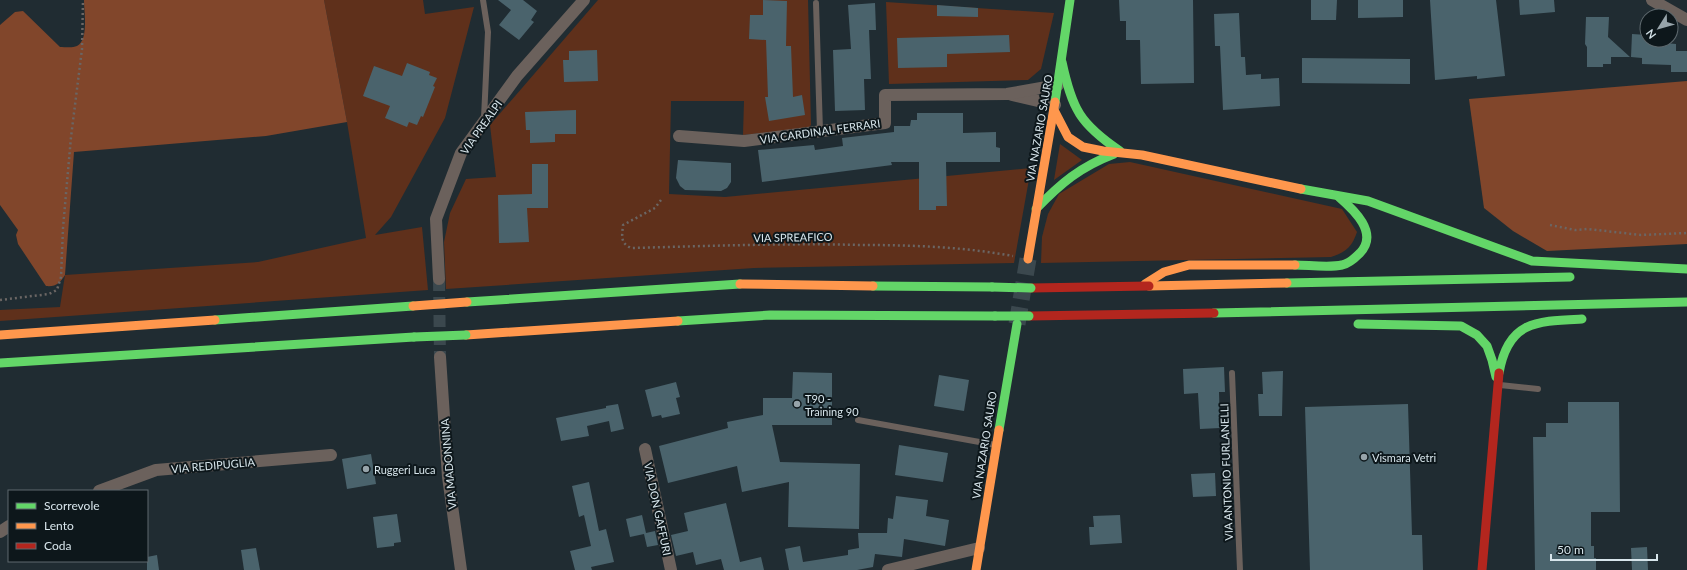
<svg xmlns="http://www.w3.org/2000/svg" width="1687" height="570" font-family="Lato,sans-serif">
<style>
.green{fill:#5f301b}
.forest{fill:#81462b}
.building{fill:#4a636c}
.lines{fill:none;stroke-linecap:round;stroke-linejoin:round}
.street-tunnel{stroke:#3b484e;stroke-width:12;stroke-dasharray:12 6;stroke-linecap:butt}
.secondary-tunnel{stroke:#3b484e;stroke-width:17;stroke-dasharray:17 8;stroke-linecap:butt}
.path{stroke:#6b6664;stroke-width:2.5;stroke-dasharray:2 3;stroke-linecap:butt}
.lane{stroke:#6b615c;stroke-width:6}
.street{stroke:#6b615c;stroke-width:12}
.fast{stroke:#63d668;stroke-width:9}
.slow{stroke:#ff974d;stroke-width:9}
.jam{stroke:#b3261e;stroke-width:9}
.fast-bridge{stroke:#63d668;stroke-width:9}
.slow-bridge{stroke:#ff974d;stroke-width:9}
.poi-dot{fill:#97a4aa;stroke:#0d171b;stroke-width:1.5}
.labels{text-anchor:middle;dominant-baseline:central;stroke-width:4;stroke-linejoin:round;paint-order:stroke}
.street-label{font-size:11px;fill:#d7e5eb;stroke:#0d171b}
.poi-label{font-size:11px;fill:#d7e5eb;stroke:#0d171b;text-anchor:start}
</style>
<rect width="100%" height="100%" fill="#202c32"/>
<g class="green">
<polygon points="324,0 423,0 425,14 474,7 445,118 391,217 375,235 422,227 428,290 0,321 0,310 60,307 65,275 258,262 366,238 347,122"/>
<polygon points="598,0 808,0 811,125 808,128 743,135 744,101 671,101 669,194 725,197 1031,168 1014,263 754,268 446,289 444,242 450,213 466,179 496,177 490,125"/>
<polygon points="886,2 1054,13 1041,69 1028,80 889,84"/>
<polygon points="1060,144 1082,160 1054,180"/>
<path d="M1130 162 1342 209 1357 232C1352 247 1346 252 1331 257L1041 263 1042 237 1048 214 1059 194 1109 164Z"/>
</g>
<g class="forest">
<path d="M84 0H324L347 122 266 136 74 152 65 275C60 283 56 287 46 286L18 244 16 235 18 230 0 205V25L15 12 23 11 60 47C65 47 73 48 77 46 89 40 84 11 84 0Z"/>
<polygon points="1687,81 1687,244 1547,251 1513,231 1484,208 1469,99"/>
</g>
<g class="building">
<polygon points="498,0 523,0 537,11 531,20 534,22 519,40 499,25 511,10"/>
<polygon points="763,0 787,1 786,46 791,46 793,97 802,95 805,115 769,121 765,97 768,97 766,40 749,39 750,15 763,15"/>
<polygon points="1119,0 1193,0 1194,83 1141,84 1140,40 1126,40 1126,21 1120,21"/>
<polygon points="1311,0 1337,0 1336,20 1311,20"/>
<polygon points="1358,0 1403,0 1403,17 1358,18"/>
<polygon points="1430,0 1496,0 1505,76 1477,79 1477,76 1435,80"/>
<polygon points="1519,0 1554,0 1555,12 1520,15"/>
<polygon points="875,3 876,30 869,30 871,79 864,79 865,110 835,111 833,50 851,49 848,5"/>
<polygon points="937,5 978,8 978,17 937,16"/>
<polygon points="1239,13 1241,57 1245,57 1246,75 1261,74 1261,79 1279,78 1280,106 1223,110 1220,46 1215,46 1214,14"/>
<polygon points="1586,17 1609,17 1608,37 1630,57 1611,57 1611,64 1603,64 1603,67 1587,67 1587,47 1585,44"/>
<polygon points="1632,34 1647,35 1647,40 1665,40 1665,43 1676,44 1676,51 1687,51 1687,72 1671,72 1671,65 1642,64 1642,58 1631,57"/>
<polygon points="1009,35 1010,52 947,54 947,67 898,68 897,38"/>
<polygon points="597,50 598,81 564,82 563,60 569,60 569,51"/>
<polygon points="1302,58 1410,59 1410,84 1302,83"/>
<polygon points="407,63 430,72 429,75 437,78 433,86 435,87 423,117 421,116 417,125 409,122 407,127 385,118 390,106 363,96 374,66 402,76"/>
<polygon points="576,110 576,134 555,134 555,142 530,143 530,130 526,130 525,112"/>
<polygon points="917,113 963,113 963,133 996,132 996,147 1000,148 1000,162 946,162 947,206 936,206 936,210 919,210 919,162 891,162 892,165 762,182 758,150 814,145 815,150 843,146 842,138 894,132 894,126 910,126 911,120 917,120"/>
<polygon points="678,160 731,163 731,182 727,188 721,191 685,190 680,186 676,178"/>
<polygon points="532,164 548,164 548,208 527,208 529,242 499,243 498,195 532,194"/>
<polygon points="1224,367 1225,392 1219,392 1220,428 1200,429 1198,393 1184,394 1183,369"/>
<polygon points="1283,371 1282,416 1259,416 1258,394 1263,394 1262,372"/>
<polygon points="793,372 832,373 832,425 772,425 780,462 860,464 859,529 788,527 789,482 742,492 737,466 668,483 659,446 728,428 727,422 763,415 763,398 792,398"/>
<polygon points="939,375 969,380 964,411 934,406"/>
<polygon points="676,382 680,397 676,398 680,414 662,418 661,415 652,417 645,390"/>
<polygon points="1568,402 1619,402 1620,512 1591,512 1591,546 1594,546 1594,558 1596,558 1596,570 1535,570 1533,437 1546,437 1546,423 1568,423"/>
<polygon points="618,404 624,429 611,432 609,421 587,426 589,436 561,441 556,418 606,408 606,406"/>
<polygon points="1408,404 1412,535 1422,535 1423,570 1310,570 1305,407"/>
<polygon points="899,445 948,453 943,482 895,475"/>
<polygon points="371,454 376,484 347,489 342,459"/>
<polygon points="1215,473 1216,496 1193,497 1191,474"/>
<polygon points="589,482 599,531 606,529 614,562 591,567 592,570 575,570 570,551 591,546 584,515 579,517 572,486"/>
<polygon points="896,496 928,500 926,516 949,520 945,546 904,539 902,557 875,554 873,567 857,570 789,570 785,549 800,546 803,562 848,555 848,550 859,548 858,533 887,533 888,518 893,519"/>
<polygon points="726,503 740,562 761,557 764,570 724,570 721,559 696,565 693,552 676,556 671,535 688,531 684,513"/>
<polygon points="397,514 401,542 394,543 394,546 377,548 373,517"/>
<polygon points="642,515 646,533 655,531 658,545 647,547 644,534 630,537 626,519"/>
<polygon points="1120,515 1122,543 1090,545 1089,527 1094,527 1093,516"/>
<polygon points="1647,547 1648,570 1632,570 1631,548"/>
<polygon points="256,548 260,570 244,570 241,550"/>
<polygon points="157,555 159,570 147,570 147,557"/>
</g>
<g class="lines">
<polyline class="street-tunnel" points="439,279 440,357"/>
<polyline class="secondary-tunnel" points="1017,324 1028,259"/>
<g class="path">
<path d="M661 200 655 208 623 225C622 236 620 243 631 248 708 246 785 243 862 245 913 245 964 247 1013 256"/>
<polyline points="1550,225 1575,230 1588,229 1641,235 1687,233"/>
<polyline points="0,300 49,294 57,290 61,277 63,228 71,137 82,49 83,0"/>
</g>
<g class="lane">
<polyline points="483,0 488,32 484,118"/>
<polyline points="816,3 820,131"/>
<polyline points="1232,373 1240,570"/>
<polyline points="1500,385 1538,389"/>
<polyline points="858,420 996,445"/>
</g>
<g class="street">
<polyline points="1652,0 1687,20"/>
<polyline points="1012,95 1055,105"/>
<polyline points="679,136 744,141 885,123 885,95 1007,94 1058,85"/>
<polyline points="439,279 436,219 461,153 517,76 584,0"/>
<polyline points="440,357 448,477 461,570"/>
<polyline points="645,449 671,570"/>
<polyline points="99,491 156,470 331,455"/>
<polyline points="0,532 9,526"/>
<polyline points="888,570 979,548"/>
</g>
<g class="fast">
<path d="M1062 62C1072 109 1080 124 1120 151"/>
<polyline points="1055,102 1070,0"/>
<polyline points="1301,189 1368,201 1532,261 1687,269"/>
<path d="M1036 209C1061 183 1080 167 1114 154"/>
<path d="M1295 265C1308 265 1329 268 1342 265 1348 264 1355 258 1360 253 1379 233 1354 210 1339 197"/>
<polyline points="1287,283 1570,277"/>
<polyline points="873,286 992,287"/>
<polyline points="467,302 740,284"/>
<polyline points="1214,313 1687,302"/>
<polyline points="215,320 413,306"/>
<polyline points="678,321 770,315 995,316"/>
<polyline points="1358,324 1461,326 1477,335 1487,346 1492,360 1496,377"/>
<polyline points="0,363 414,337"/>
<path d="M1499 373C1508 321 1536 321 1582 319"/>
<polyline points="999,430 1017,324"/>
</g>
<g class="slow">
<polyline points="1054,110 1068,137 1083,147 1103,151 1142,155 1301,189"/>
<polyline points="1028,259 1055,102"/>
<polyline points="740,284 873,286"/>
<polyline points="1145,284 1164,272 1189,265 1295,265"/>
<polyline points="1149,286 1287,283"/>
<polyline points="0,335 215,320"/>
<polyline points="466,335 678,321"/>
<polyline points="976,570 999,430"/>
</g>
<g class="jam">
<polyline points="1031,288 1149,286"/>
<polyline points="1029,316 1214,313"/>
<polyline points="1482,570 1499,373"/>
</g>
<g class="fast-bridge">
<polyline points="992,287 1031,288"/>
<polyline points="995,316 1029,316"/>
<polyline points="414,337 466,335"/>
</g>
<polyline class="slow-bridge" points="413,306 467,302"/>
</g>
<g class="poi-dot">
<circle cx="797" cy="404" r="4"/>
<circle cx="1364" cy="457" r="4"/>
<circle cx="366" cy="469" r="4"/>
</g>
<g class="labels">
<g class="street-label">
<text transform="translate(481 127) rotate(-55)">VIA PREALPI</text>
<text transform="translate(1039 128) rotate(-80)">VIA NAZARIO SAURO</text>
<text transform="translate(820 131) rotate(-8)">VIA CARDINAL FERRARI</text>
<text transform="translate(793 237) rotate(-1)">VIA SPREAFICO</text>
<text transform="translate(984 445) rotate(-81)">VIA NAZARIO SAURO</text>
<text transform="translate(448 464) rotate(-95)">VIA MADONNINA</text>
<text transform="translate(213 465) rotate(-5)">VIA REDIPUGLIA</text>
<text transform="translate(1226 472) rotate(-92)">VIA ANTONIO FURLANELLI</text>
<text transform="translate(658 509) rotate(78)">VIA DON GAFFURI</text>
</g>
<g class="poi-label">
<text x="805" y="398">T90 -<tspan x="805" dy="13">Training 90</tspan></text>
<text x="1372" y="457">Vismara Vetri</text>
<text x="374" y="469">Ruggeri Luca</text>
</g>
</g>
<rect x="8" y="490" width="140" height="72" fill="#0d171b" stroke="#5e696e"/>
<rect x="16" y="503" width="20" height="6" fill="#63d668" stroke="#5e696e"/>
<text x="44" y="510" font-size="12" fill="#d7e5eb">Scorrevole</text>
<rect x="16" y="523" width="20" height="6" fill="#ff974d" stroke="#5e696e"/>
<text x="44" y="530" font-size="12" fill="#d7e5eb">Lento</text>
<rect x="16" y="543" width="20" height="6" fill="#b3261e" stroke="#5e696e"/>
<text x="44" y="550" font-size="12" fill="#d7e5eb">Coda</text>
<g transform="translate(1659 28) rotate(233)"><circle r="19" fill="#0d171b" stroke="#5e696e"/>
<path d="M0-3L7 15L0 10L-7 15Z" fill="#97a4aa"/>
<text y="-6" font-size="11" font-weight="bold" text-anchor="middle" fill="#d7e5eb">N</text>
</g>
<path d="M1551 554v6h106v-6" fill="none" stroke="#d7e5eb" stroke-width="2"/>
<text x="1557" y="554" font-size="12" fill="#d7e5eb" stroke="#0d171b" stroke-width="3" paint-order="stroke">50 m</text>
</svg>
